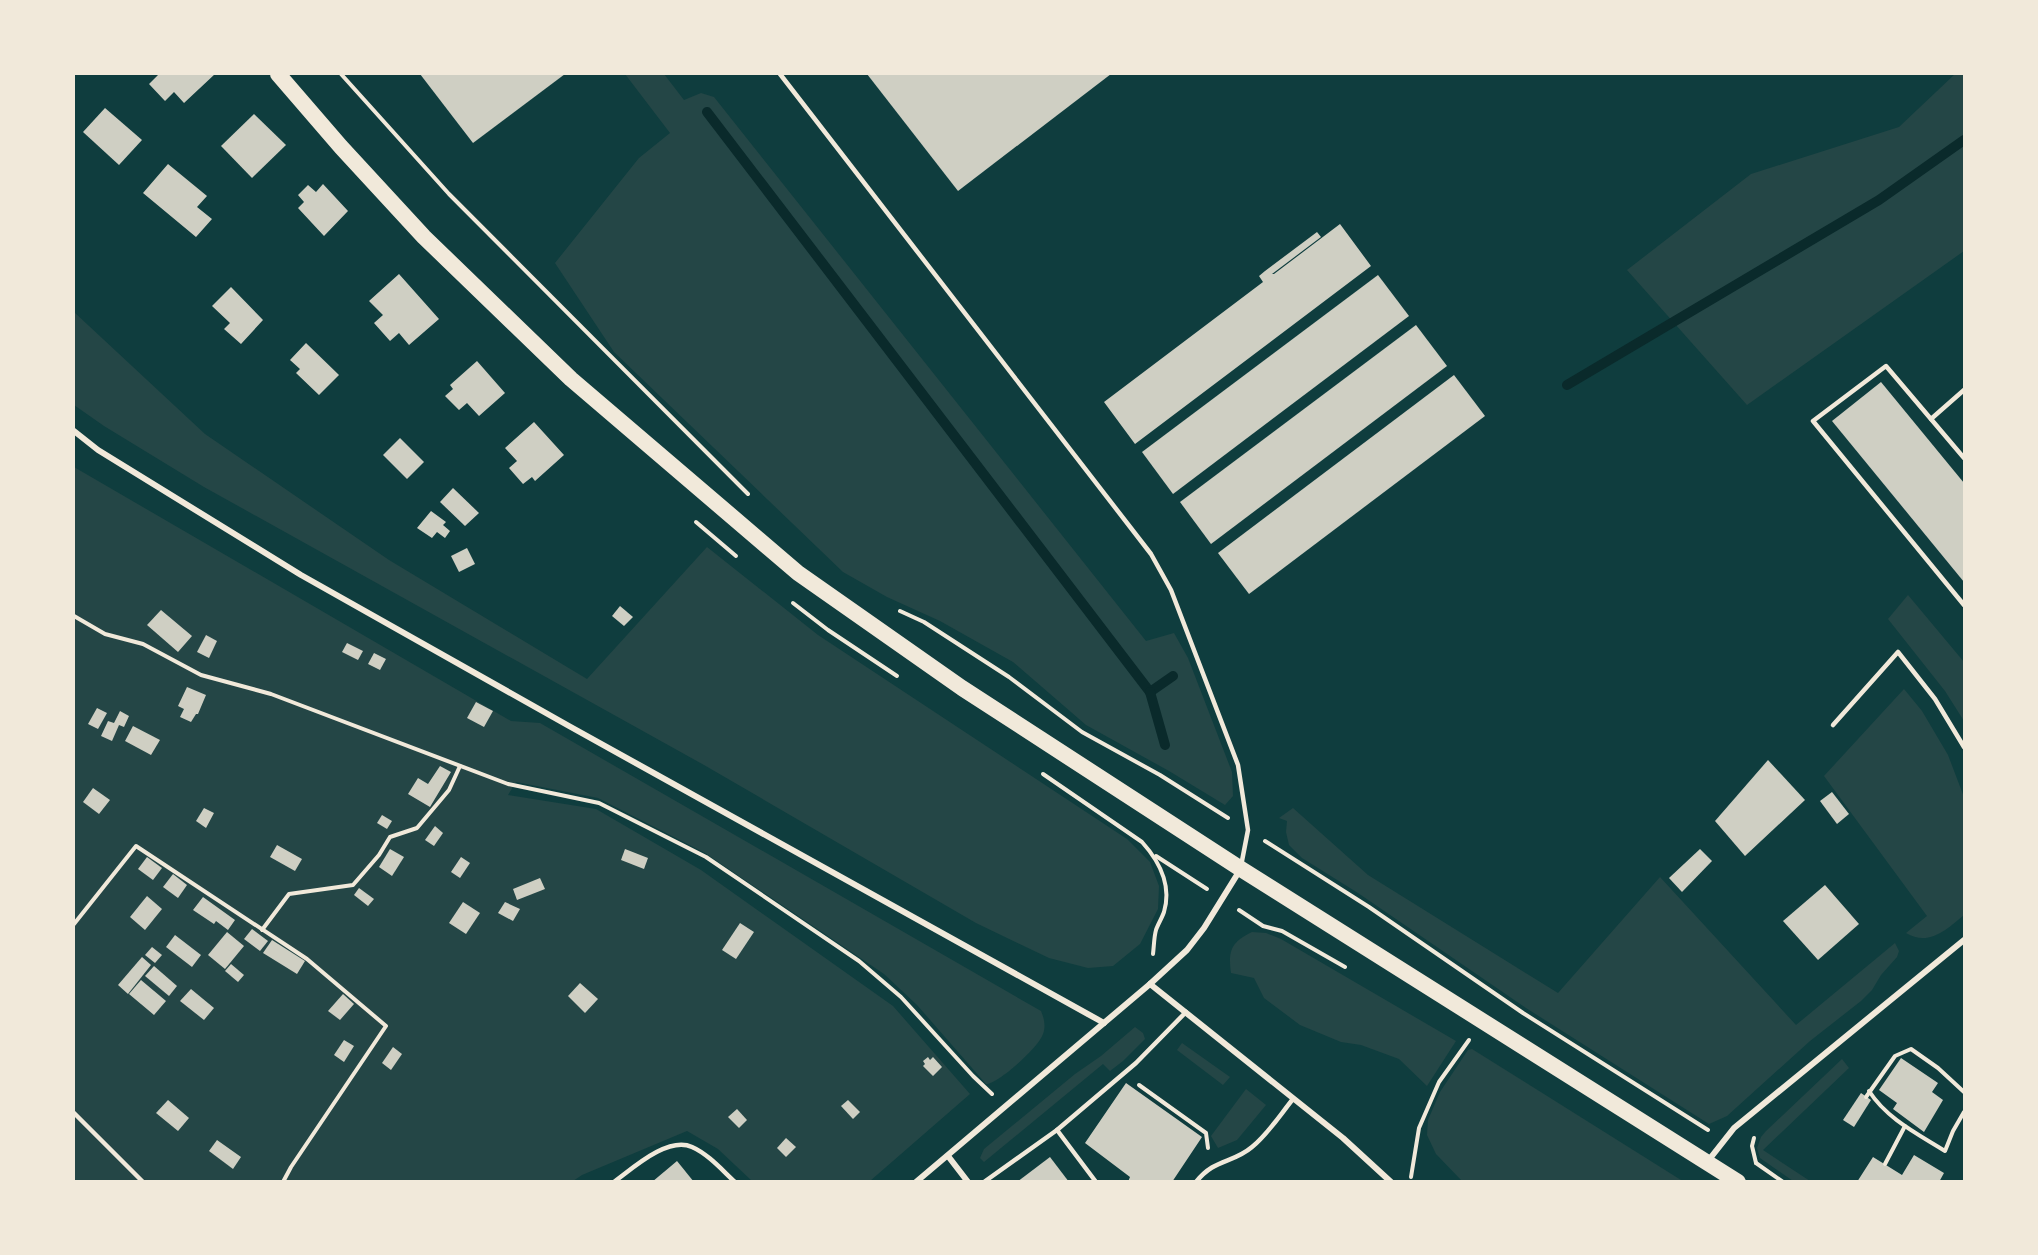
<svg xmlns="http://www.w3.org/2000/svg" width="2038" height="1255" font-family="Signika,sans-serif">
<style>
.green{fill:#244646}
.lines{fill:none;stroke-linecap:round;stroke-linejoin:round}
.stream{stroke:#0a2a2b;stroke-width:10}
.building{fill:#cfcfc3}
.path{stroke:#f1e9da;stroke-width:4}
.service{stroke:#f1e9da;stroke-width:4.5}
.minor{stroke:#f1e9da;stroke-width:6}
.trunk{stroke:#f1e9da;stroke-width:16}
</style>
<rect width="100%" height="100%" fill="#0f3d3e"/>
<g class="green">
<polygon points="625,74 664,74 684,100 701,93 714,97 1146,641 1174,633 1188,658 1232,772 1233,796 1225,805 1169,771 1086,725 1013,662 940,621 887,597 843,572 614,352 555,263 639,158 670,133"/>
<polygon points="1955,74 1964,74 1964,251 1747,405 1627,270 1751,174 1899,127"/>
<polygon points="74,312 205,434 389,560 587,679 707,547 818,635 1127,839 1150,862 1159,886 1158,909 1140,944 1113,966 1088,968 1049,958 976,923 704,765 204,487 104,426 74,405"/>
<path d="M74 467 511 721 540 723 1041 1011C1044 1018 1046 1026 1043 1034 1039 1047 998 1084 986 1084L917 1005 884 974 705 853 598 798 516 782 508 795 596 809 701 870 893 1006 970 1094 870 1181H752L718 1149 687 1131 582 1175 573 1181H74Z"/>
<polygon points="1908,595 1964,662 1964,721 1945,691 1888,619"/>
<path d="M1904 689 1922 711 1948 755 1964 797V915C1947 929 1929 947 1906 933L1927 916 1824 776Z"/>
<polygon points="1293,808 1368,875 1558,993 1660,877 1796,1025 1895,943 1899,951 1897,957 1881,975 1872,990 1861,1001 1810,1041 1727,1116 1709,1124 1526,1008 1358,893 1302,858 1289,845 1286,832 1287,821 1279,818"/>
<path d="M1252 932 1266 933 1281 939 1456 1041 1427 1086 1399 1059 1361 1045 1341 1042 1300 1025 1264 998 1254 978 1231 973C1228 951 1231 942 1252 932Z"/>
<polygon points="1135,1027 1143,1033 1145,1039 1123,1061 1110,1071 1103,1064 984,1162 980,1158 984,1149 1075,1074 1101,1056"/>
<polygon points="1182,1043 1230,1077 1223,1085 1177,1050"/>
<polygon points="1472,1049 1681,1180 1681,1181 1462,1181 1436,1154 1427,1135 1428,1120 1440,1092 1468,1050"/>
<polygon points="1842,1059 1849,1068 1763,1150 1810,1181 1793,1181 1760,1158 1757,1148 1761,1137 1766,1131"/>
<polygon points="1246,1089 1266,1105 1237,1140 1218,1148 1211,1136"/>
</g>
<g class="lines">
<g class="stream">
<polyline points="707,112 1150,692 1173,676"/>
<polyline points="1567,385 1879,200 1964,140"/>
<polyline points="1150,692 1165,745"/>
</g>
</g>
<g class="building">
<polygon points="156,74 215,74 184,103 174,92 165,101 149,84 158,75"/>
<polygon points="420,74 565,74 473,143"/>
<polygon points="867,74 1111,74 958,191"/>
<polygon points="105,108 142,140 119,165 83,132"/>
<polygon points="254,114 286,145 252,178 221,146"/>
<polygon points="168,164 207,196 197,207 212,219 196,237 143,193"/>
<polygon points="323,184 348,211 324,236 298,208 304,202 298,195 308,185 316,192"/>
<polygon points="1340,224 1371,266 1135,444 1104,402 1263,282 1259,276 1265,271 1317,232 1321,237 1272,274 1274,274"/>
<polygon points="399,274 439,319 409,345 399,333 390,341 374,323 383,315 369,301"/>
<polygon points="1378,275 1409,316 1173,494 1142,452"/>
<polygon points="231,287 263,320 241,344 224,329 230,323 212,306"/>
<polygon points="1416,325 1447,366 1211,544 1180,502"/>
<polygon points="306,343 339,375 319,395 296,373 300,369 290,360"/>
<polygon points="477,361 505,393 479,416 467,403 459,410 445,396 453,389 450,385"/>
<polygon points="1454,375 1485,416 1249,594 1218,553"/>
<polygon points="1881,382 1964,483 1964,582 1832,421"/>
<polygon points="534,422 564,455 535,481 532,477 523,484 509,468 517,461 505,448"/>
<polygon points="400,438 424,462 407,479 383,455"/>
<polygon points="453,488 479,513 465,526 440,502"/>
<polygon points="431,511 446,522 443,525 450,531 445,538 437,532 432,538 417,528"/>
<polygon points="467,548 475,564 459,572 451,556"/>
<polygon points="620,606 633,617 624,626 612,616"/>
<polygon points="161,610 192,636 178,652 147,625"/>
<polygon points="206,635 217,641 209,658 197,652"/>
<polygon points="347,643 363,651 358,660 342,652"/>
<polygon points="374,653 386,659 380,670 368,664"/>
<polygon points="187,687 206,695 198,714 196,714 191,722 180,717 184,709 178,706"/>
<polygon points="476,702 493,711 484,727 467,718"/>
<polygon points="97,708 107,713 98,729 88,724"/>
<polygon points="120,711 129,716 124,727 119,725 112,741 101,736 108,721 114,723"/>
<polygon points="133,726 160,740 151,755 125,741"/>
<polygon points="1768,760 1805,800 1745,856 1715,821"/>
<polygon points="440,766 451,772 430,807 408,794 418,778 428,784"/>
<polygon points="93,788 110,800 99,814 83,802"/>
<polygon points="1832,792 1849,814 1837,824 1820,801"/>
<polygon points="204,808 214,813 206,828 196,821"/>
<polygon points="382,815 392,821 387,829 377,823"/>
<polygon points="435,826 443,833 434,846 425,840"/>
<polygon points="277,845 302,859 295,871 270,857"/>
<polygon points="390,849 404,857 392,876 379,867"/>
<polygon points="625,849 648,858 644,869 621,860"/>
<polygon points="1700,849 1712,861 1682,892 1669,878"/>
<polygon points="147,857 162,868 153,880 138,869"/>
<polygon points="461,857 470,863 460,878 451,872"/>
<polygon points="173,874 187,885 178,898 163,887"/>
<polygon points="540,878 545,889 517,900 513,889"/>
<polygon points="1825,885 1859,924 1818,960 1783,921"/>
<polygon points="359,888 374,899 368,906 354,895"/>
<polygon points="147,896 162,909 145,930 130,917"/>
<polygon points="203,897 235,920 228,930 216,921 214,924 193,910"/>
<polygon points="463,902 480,913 466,934 449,923"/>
<polygon points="505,902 520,909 513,921 498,913"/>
<polygon points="740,923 754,932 736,959 722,950"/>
<polygon points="252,929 268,941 260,951 244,939"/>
<polygon points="227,932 244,946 225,969 208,955"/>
<polygon points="175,935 201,955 192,967 166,947"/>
<polygon points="272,940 305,961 297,974 263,953"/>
<polygon points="152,947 162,955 155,963 145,955"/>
<polygon points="142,957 151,965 128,994 118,985"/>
<polygon points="231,964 244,975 238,982 225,971"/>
<polygon points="154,966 177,986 169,996 145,976"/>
<polygon points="141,980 166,1001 154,1015 129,994"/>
<polygon points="580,983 598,999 585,1013 568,996"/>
<polygon points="191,989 214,1008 204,1020 180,1001"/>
<polygon points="343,994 354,1004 340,1020 328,1011"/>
<polygon points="344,1040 354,1046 344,1062 334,1055"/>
<polygon points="393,1047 402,1054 391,1070 382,1063"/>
<polygon points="928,1057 930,1060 933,1057 942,1067 933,1076 923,1066 925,1064 923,1061"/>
<polygon points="1901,1058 1938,1083 1932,1092 1943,1100 1924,1132 1893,1109 1897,1103 1879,1090"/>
<polygon points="1126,1083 1202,1137 1172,1182 1128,1182 1130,1177 1085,1143"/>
<polygon points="1861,1093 1871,1100 1854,1127 1843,1120"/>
<polygon points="168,1100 189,1118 178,1131 156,1113"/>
<polygon points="848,1100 860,1112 853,1119 841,1106"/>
<polygon points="737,1109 747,1120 739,1128 728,1117"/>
<polygon points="786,1138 796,1147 786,1157 777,1148"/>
<polygon points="217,1140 241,1157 233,1169 209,1151"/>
<polygon points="1914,1155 1944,1173 1939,1182 1857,1182 1873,1157 1902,1175"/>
<polygon points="1050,1157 1069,1182 1017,1182"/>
<polygon points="677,1161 694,1182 652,1182"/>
</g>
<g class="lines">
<g class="path">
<polyline points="341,74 449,194 748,494"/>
<polyline points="696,522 736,556"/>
<polyline points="793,603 828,630 897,676"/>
<polyline points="900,611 924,622 1009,677 1082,732 1160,775 1228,818"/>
<polyline points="74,616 105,634 143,644 201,675 271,694 508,784 599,803 706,857 859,961 901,997 973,1076 992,1094"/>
<path d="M1043 774 1142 842C1160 862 1172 885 1164 912 1162 918 1158 924 1156 930 1154 937 1154 946 1153 954"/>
<polyline points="1265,841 1369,907 1523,1013 1708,1130"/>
<polyline points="1156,856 1207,889"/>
<polyline points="1239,910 1263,926 1282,931 1345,967"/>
<polyline points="74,924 136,846 307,959 386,1026 291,1167 283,1182"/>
<polyline points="262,930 289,894 353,885 379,855 390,837 417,828 449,790 460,766"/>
<polyline points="1139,1085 1206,1133 1208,1148"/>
<path d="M1869 1091C1887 1119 1918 1134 1945 1151L1953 1131 1964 1112"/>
<polyline points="1866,1097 1895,1056 1911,1049 1938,1068 1964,1092"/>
<polyline points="1754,1138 1752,1146 1756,1163"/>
<polyline points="1756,1163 1783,1182"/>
<polyline points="1885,1164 1905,1126"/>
<polyline points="1411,1177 1419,1128 1439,1082 1469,1040"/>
</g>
<g class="service">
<polyline points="780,74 1151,554 1171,590 1238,765 1248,830 1241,866"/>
<polyline points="1931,419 1964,390"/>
<polyline points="1964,458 1886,366 1813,421 1964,605"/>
<polyline points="1833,725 1898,652 1935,699 1964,747"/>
<polyline points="74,1113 143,1182"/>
<path d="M614 1182C633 1168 668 1136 692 1147 708 1154 722 1170 735 1182"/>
<polyline points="984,1182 1057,1130"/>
<polyline points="1096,1182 1057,1130 1136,1063 1186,1012"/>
<path d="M1196 1182C1215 1158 1232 1164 1252 1147 1268 1134 1280 1115 1293 1099"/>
</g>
<g class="minor">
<polyline points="74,431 98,450 301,575 569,726 1104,1023"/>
<polyline points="1150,984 1343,1138 1391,1182"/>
<polyline points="948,1156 968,1182"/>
<polyline points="1708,1161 1734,1128 1964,940"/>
<polyline points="916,1182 1150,984 1187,950 1204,928 1240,870"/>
</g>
<polyline class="trunk" points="278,74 341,147 424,237 571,379 798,573 962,688 1241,869 1738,1182"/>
</g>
<rect width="2038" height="1255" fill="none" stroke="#f1e9da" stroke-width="150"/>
</svg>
